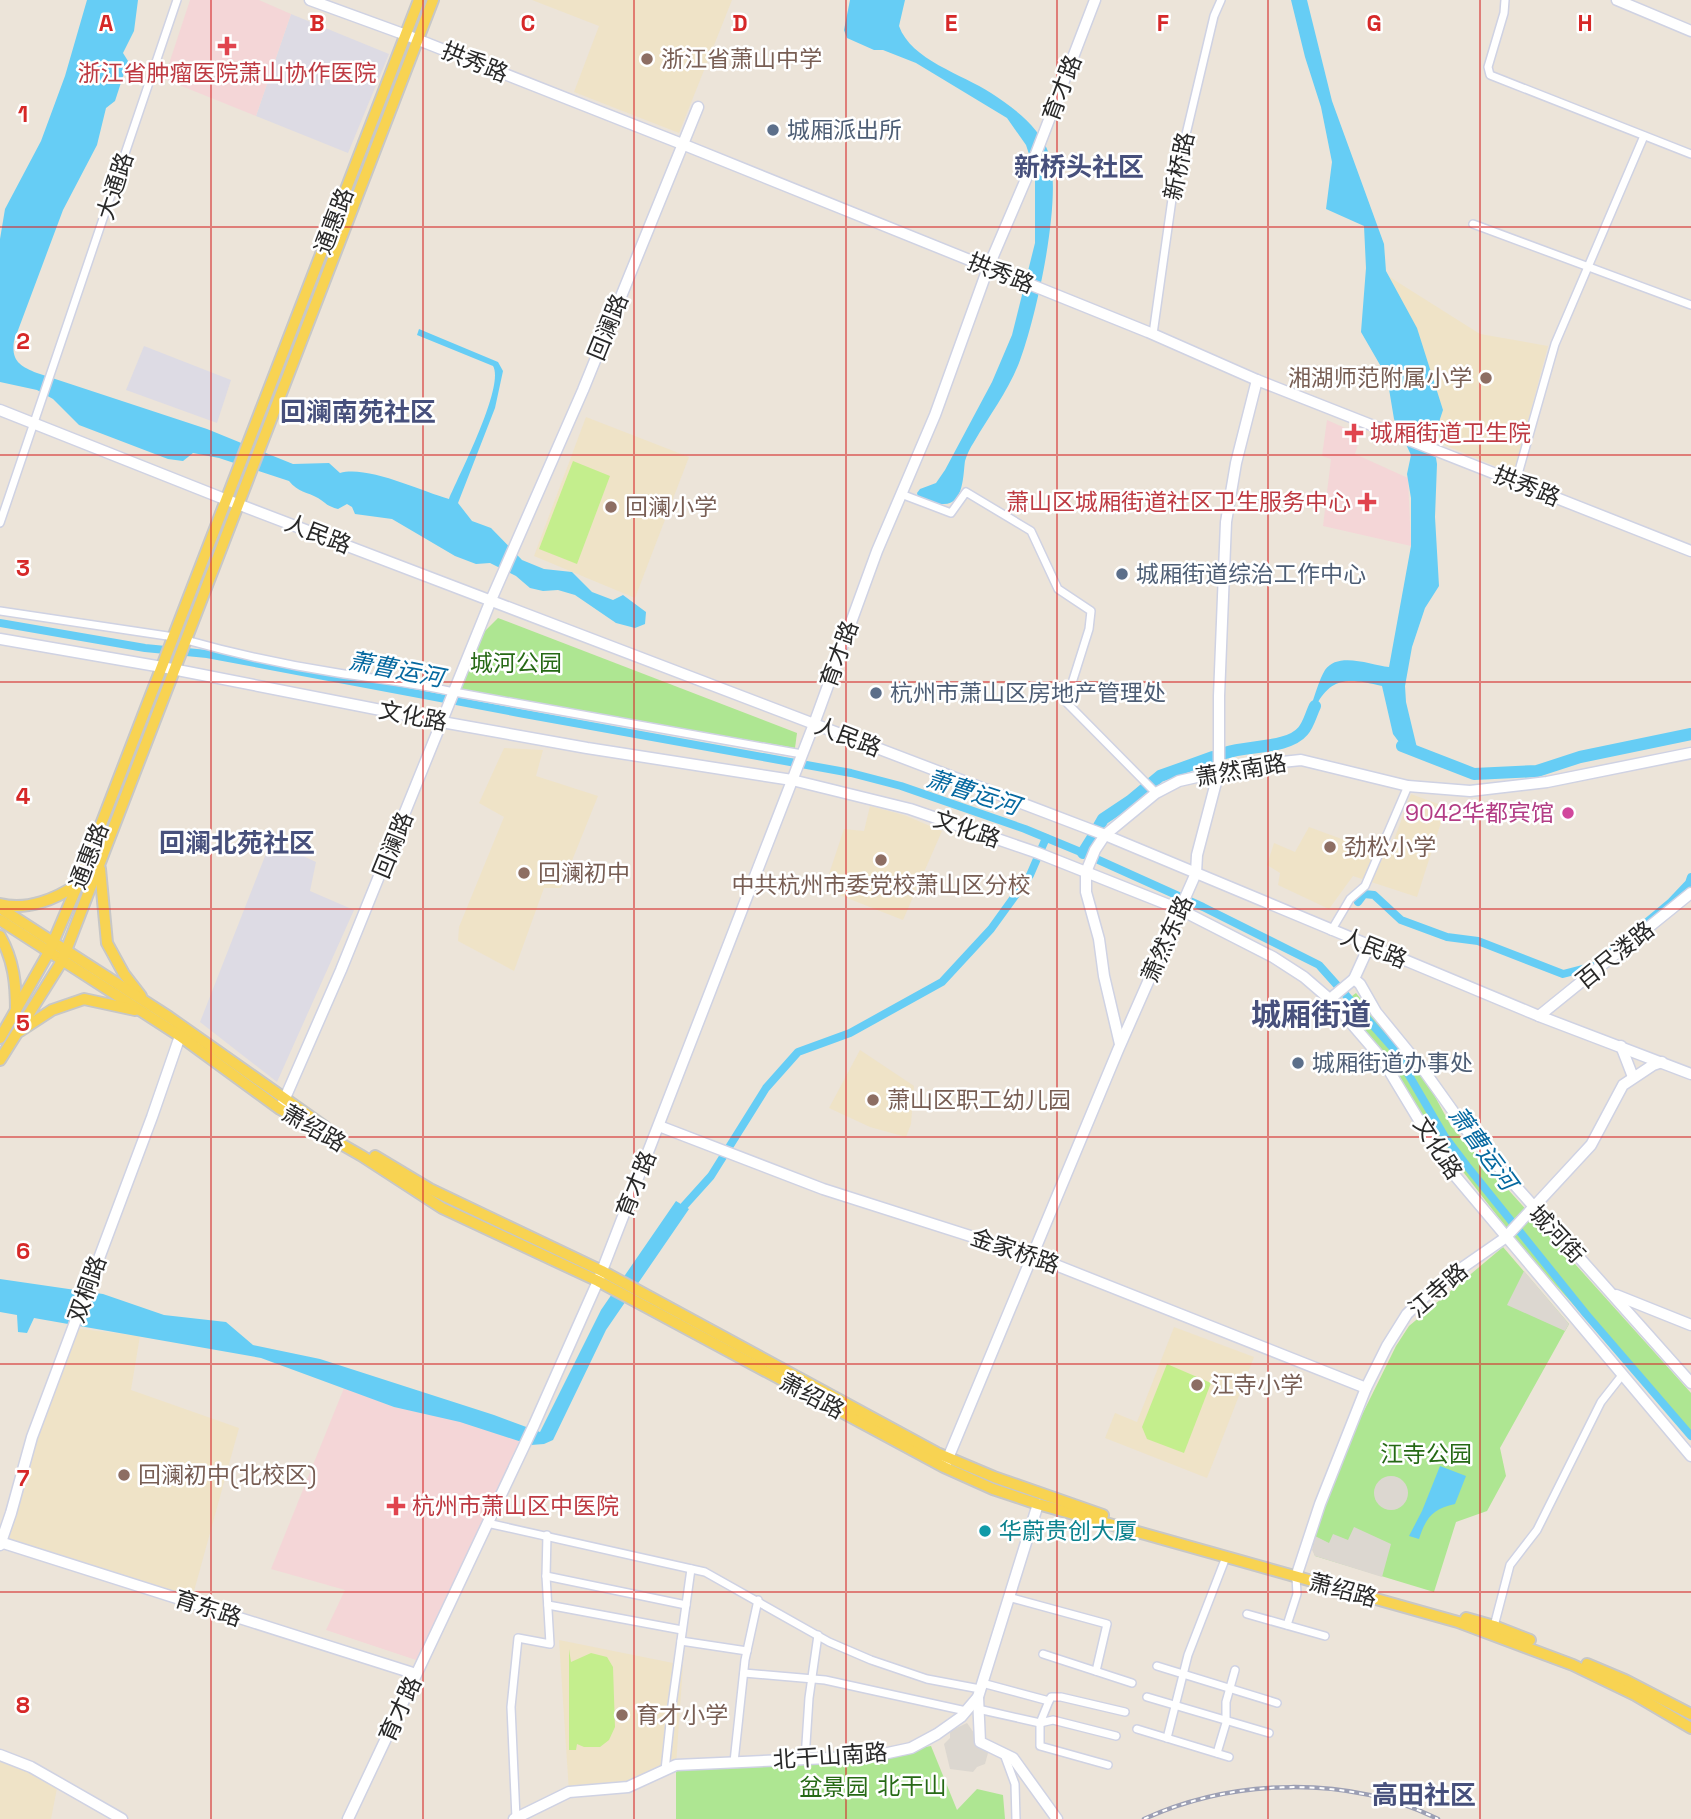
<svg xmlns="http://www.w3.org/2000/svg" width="1691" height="1819" font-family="'Space Grotesk','Noto Sans SC',sans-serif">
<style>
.industrial{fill:#dddbe4}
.education{fill:#efe3c7}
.medical{fill:#f4d6d7}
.green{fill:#aee692}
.pitch{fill:#c4ee8d}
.plaza{fill:#dcd7d0}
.water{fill:#66cdf5}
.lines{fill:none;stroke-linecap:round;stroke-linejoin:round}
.canal{stroke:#66cdf5;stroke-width:8}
.river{stroke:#66cdf5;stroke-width:12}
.street-casing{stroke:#cfd2e3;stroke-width:10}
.secondary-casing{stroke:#cfd2e3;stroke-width:13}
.primary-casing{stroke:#c7c7c7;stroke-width:14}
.street{stroke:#fff;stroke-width:7}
.secondary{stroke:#fff;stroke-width:10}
.primary{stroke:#f8d352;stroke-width:10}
.rail-casing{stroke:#9c9fb4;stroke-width:4.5}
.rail{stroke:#fff;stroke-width:2;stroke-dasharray:5;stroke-linecap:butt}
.grid{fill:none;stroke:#d62828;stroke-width:2;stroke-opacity:0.55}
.health-dot{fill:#e0444e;stroke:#fff;stroke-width:2.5}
.education-dot{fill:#8d6e63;stroke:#fff;stroke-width:2.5}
.service-dot{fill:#5c6f8a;stroke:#fff;stroke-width:2.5}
.hotel-dot{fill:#d1479c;stroke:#fff;stroke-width:2.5}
.culture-dot{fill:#0f9aa8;stroke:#fff;stroke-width:2.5}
.labels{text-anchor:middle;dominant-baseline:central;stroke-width:5;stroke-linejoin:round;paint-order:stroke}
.education-label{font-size:23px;fill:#785e54;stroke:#fff;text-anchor:start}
.street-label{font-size:23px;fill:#292929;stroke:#fff}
.health-label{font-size:23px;fill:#be3a42;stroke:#fff;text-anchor:start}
.service-label{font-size:23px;fill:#4e5e75;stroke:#fff;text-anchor:start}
.park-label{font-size:23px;fill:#266915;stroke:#fff}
.hotel-label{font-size:23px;fill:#b23c85;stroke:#fff;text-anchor:end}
.culture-label{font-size:23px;fill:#0d838f;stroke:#fff;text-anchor:start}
.water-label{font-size:24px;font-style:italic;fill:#0669a0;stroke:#fff}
.quarter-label{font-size:26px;font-weight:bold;fill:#47507c;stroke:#fff}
.district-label{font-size:30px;font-weight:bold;fill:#47507c;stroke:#fff}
.grid-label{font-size:23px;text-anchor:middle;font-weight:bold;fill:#d62828;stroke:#fff;stroke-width:5;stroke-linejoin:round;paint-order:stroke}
</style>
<rect width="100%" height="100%" fill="#ece4d9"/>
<g class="industrial">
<polygon points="291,14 389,54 348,153 256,116"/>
<polygon points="144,346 231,380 217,423 126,390"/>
<polygon points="271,841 316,862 310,891 354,910 277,1082 200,1022"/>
</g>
<g class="education">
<polygon points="532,0 732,0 679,133 574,92 599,26"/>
<polygon points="1388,276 1480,334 1548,346 1514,474 1433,440 1443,409"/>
<polygon points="586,417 689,457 635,598 534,556"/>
<polygon points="504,748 543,750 536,776 598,796 561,888 544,888 514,971 458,941 459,927 504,817 479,803"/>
<polygon points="1411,794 1446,807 1417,897 1353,876 1329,909 1278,885 1280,873 1267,865 1274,843 1295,852 1309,827 1388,856"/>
<polygon points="870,806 904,815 942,831 903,920 824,889 844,829 864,831"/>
<polygon points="860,1050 914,1086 911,1124 906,1137 870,1127 829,1108"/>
<polygon points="1174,1327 1254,1357 1207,1478 1105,1438 1115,1413 1137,1422"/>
<polygon points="73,1328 140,1336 131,1390 239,1428 191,1602 1,1542"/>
<polygon points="559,1640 683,1665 676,1765 647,1779 569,1792"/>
<polygon points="0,1755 58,1783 51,1819 0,1819"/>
</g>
<g class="medical">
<polygon points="190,0 259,0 291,14 256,116 164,79"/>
<polygon points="1327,420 1361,435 1355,454 1408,478 1411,546 1323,526 1331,459 1322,456"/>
<polygon points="344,1388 394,1407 460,1421 525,1443 422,1662 326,1630 345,1590 271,1569"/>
</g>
<g class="green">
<polygon points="498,618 797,733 795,748 460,690 485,631"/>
<polygon points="1356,993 1426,1080 1451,1126 1691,1393 1691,1434 1523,1249 1447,1151 1344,1002"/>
<polygon points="1503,1247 1569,1324 1500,1448 1506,1476 1487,1511 1456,1522 1434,1592 1315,1556 1312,1543 1325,1505 1359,1421 1396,1346 1409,1326"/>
<polygon points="931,1746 957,1810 977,1789 1003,1795 1005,1819 676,1819 676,1765 889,1753"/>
</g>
<g class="pitch">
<polygon points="573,461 610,476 577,564 539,549"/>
<polygon points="1167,1364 1211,1383 1184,1453 1147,1439 1142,1427"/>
<polygon points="569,1649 571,1662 591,1653 607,1657 613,1667 615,1727 609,1740 600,1747 584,1747 577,1744 576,1750 569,1750"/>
</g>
<g class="plaza">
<polygon points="1524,1271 1569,1324 1565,1331 1507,1305"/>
<circle cx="1391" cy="1493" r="17"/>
<polygon points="1354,1527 1391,1544 1382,1577 1315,1556 1312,1550 1315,1536 1329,1543 1333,1534 1348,1540"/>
<polygon points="967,1723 988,1753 985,1764 977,1767 973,1772 950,1769 944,1744 950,1738 950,1731"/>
</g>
<g class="water">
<path d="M87 0H138L134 31 123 53 128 61 115 101 106 108 97 145 63 210 14 341C11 361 20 366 37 373L207 429 293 464 329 463 340 473C367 465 421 491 449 499 459 475 505 386 493 366L417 335 419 329 498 362 503 371 495 408 458 503 472 521 491 528 522 560 544 569 572 572 592 592 613 600 623 595 646 612 645 624 635 628 616 623 575 595 558 590 543 591 530 588 516 576 490 563 476 564 455 556 392 519 355 514 352 507 347 504 338 509C327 506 327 504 318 498 307 492 298 492 289 481L219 458 193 453 183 461 168 459 79 425 53 399 37 390 0 382V239L5 209 41 141 65 76Z"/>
<path d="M850 0H905L899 26C911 60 962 74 991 93 1014 108 1040 127 1049 154 1063 198 1036 319 1019 363 1008 391 989 416 974 442 970 448 967 454 965 461 963 475 964 504 944 504 936 505 926 499 918 497L917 493 920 489 936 483 945 470 992 382 1012 335 1035 243V172L1026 145 1007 118 916 63 883 50H874L847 38 844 30Z"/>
<path d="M1291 0H1307L1332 101 1384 244 1386 271 1417 328 1443 410 1433 440 1437 464 1435 517 1439 586 1425 608 1412 647 1405 686 1406 702 1418 752 1402 746 1393 734 1382 686C1351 679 1332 675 1316 706H1311C1315 695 1319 680 1325 670 1338 651 1371 665 1389 667L1411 546V498L1407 474 1411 455 1394 419 1387 377 1361 332 1366 268 1364 226 1326 209 1332 162 1321 107 1305 57Z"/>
<polygon points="676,1201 689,1209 606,1330 553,1440 544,1444 531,1445 460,1422 394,1407 261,1358 34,1318 27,1333 18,1332 17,1315 0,1312 0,1279 103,1294 164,1315 226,1322 253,1345 320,1359 494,1415 540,1432 601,1310"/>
<path d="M1440 1466 1466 1476 1455 1504C1433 1509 1426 1517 1419 1539L1409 1536 1422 1511Z"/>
</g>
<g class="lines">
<g class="canal">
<polyline points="0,623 145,648 207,654 519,713 851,773 901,786 1025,829 1083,853 1203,907 1319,965 1393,1048 1445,1137 1467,1166 1586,1314 1691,1436"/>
<polyline points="1358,902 1364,894 1374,895 1401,920 1447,937 1478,941 1563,974 1594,966 1671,902 1689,883 1691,877"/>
<polyline points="684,1206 711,1176 766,1088 798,1052 850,1033 942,982 991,929 1030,875 1046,838"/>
</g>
<g class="river">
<polyline points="1402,746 1474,774 1537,771 1580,757 1691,734"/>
<path d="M1225 753C1248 745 1288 749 1303 731 1309 724 1311 714 1315 706"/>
<polyline points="1099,826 1103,819 1130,801 1160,776 1213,757"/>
<polyline points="1083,853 1093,837"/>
</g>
<defs>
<g id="street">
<polyline points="1505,0 1504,13 1488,67 1490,75 1691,154"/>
<polyline points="1473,224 1691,305"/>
<polyline points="1153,334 1174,185 1214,16 1221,0"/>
<polyline points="1516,481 1555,344 1644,136"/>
<polyline points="901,494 951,513 966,492 1031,531 1058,589 1091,611 1089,629 1066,702 1156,793"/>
<polyline points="0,523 177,0"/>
<polyline points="0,611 174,637"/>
<path d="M186 640C236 654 286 665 338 673 377 679 415 683 454 692L802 754"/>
<polyline points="1331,931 1350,899 1365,886 1408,786"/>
<polyline points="487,1523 705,1572 829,1642 871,1660 927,1679 980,1689"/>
<polyline points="546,1576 686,1605"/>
<polyline points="1008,1597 1107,1624 1096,1671"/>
<polyline points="548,1605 682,1630"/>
<polyline points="1247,1614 1325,1636"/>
<polyline points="1287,1625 1297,1594 1296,1577"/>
<polyline points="1493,1630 1510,1565 1537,1530 1601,1402 1623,1374"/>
<polyline points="681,1641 747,1651"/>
<polyline points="1043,1654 1132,1683"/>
<polyline points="1157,1666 1277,1703"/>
<polyline points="744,1673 825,1680 966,1711"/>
<polyline points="982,1683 1049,1701 1051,1697 1061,1697 1125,1712"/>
<polyline points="1147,1697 1269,1733"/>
<polyline points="1049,1701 1040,1723 1040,1746 1108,1765"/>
<polyline points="978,1709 1040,1723 1053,1720 1116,1736"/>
<polyline points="1137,1729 1229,1757"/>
<polyline points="1167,1738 1188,1655 1226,1557"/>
<polyline points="1217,1753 1226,1723 1226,1702 1235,1670"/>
<polyline points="1004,1754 1015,1784 1016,1819"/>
<polyline points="805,1759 809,1698 818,1635"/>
<polyline points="734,1762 745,1660 758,1600"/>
<polyline points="665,1770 672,1705 691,1569"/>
<polyline points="516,1818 511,1707 518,1638 550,1644 546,1576 547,1535"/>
</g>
<g id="secondary">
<polyline points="310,0 406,35 682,144 1148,332 1257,380 1691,551"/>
<polyline points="1617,0 1691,31"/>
<polyline points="0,410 227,500 1105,835 1539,1016 1691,1074"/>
<polyline points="0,639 162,667 442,722 587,748 792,780 910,809 1038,853 1179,909 1273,957 1304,977 1333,1002 1382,1059 1446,1165 1691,1456"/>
<polyline points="1354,979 1360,984 1376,1012 1425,1072 1470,1135 1691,1383"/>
<polyline points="1330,999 1354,979 1369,946"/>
<polyline points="1539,1016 1691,893"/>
<polyline points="1120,1044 1104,976 1099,939 1086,892 1086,872 1095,850 1105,835 1156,793 1179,781 1245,766 1301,760 1408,786 1470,791 1547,782 1691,753"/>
<polyline points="1621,1046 1633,1077"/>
<polyline points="282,1105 341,970 491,600 583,390 698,107"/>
<polyline points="659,1126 823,1189 1033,1256 1366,1388"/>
<polyline points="1616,1295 1691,1325"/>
<polyline points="946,1463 1118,1050 1196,873 1197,855 1219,771 1219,696 1226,522 1236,463 1257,380"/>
<polyline points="0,1542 416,1674"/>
<polyline points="0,1545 11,1513 32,1437 152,1117 180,1036"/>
<polyline points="1296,1577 1320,1504 1366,1388 1387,1346 1407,1314 1436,1286 1505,1238 1591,1145 1623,1085 1653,1065 1662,1062"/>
<polyline points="978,1697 980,1742 1013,1758 1057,1819"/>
<polyline points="0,1755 31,1767 122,1819"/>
<polyline points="348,1819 534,1425 598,1281 814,724 877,551 935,415 988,268 1029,172 1095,0"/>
<polyline points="514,1819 569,1792 628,1787 676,1765 874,1756 911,1748 937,1734 961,1717 978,1697 1038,1504"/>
</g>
<g id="primary">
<polyline points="100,869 107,943 124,974 141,996"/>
<path d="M0 904C27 911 56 899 78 884"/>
<polyline points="0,908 169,1017 325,1127"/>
<polyline points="0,920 180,1036 280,1109 362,1156 442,1208 598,1281 944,1467 993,1489 1038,1504 1458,1622 1573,1665 1635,1695 1691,1728"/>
<path d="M0 936C14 961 16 984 16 1011"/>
<polyline points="20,1031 52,1010 84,999 135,1010"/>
<polyline points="0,1038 49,952 78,884 419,0"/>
<polyline points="0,1060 62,961 433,0"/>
<polyline points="375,1156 430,1189 602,1271 937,1453 994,1477 1103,1515"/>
<polyline points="1466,1618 1494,1626 1530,1640"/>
<polyline points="1587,1664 1625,1680 1691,1714"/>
</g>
</defs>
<use href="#street" class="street-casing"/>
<use href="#secondary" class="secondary-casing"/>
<use href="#primary" class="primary-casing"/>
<use href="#street" class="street"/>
<use href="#secondary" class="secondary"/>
<use href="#primary" class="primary"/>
<defs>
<path id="rail" d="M1144 1819C1234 1778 1348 1775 1438 1819"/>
</defs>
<use href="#rail" class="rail-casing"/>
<use href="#rail" class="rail"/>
</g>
<path class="grid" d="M211 0V1819M423 0V1819M634 0V1819M846 0V1819M1057 0V1819M1268 0V1819M1480 0V1819M0 227H1691M0 455H1691M0 682H1691M0 909H1691M0 1137H1691M0 1364H1691M0 1592H1691"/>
<g class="health-dot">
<path d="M223.5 35.5h7v7h7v7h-7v7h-7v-7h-7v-7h7z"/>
<path d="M1350.5 422.5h7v7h7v7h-7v7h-7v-7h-7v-7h7z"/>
<path d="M1363.5 491.5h7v7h7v7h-7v7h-7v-7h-7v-7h7z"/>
<path d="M392.5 1495.5h7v7h7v7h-7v7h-7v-7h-7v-7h7z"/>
</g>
<g class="education-dot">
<circle cx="647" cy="59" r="7"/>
<circle cx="1486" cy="378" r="7"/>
<circle cx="611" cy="507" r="7"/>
<circle cx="1330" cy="847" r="7"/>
<circle cx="881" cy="860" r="7"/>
<circle cx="524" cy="873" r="7"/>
<circle cx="873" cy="1100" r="7"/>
<circle cx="1197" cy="1385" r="7"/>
<circle cx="124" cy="1475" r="7"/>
<circle cx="622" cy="1715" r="7"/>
</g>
<g class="service-dot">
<circle cx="773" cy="130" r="7"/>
<circle cx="1122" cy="574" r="7"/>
<circle cx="876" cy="693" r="7"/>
<circle cx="1298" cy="1063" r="7"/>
</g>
<circle class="hotel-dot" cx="1568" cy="813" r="7"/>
<circle class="culture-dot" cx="985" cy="1531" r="7"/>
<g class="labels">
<g class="education-label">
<text x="661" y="59">浙江省萧山中学</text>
<text x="1472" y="378" text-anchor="end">湘湖师范附属小学</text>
<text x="625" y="507">回澜小学</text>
<text x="1344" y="847">劲松小学</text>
<text x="538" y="873">回澜初中</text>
<text x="881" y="885" text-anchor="middle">中共杭州市委党校萧山区分校</text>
<text x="887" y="1100">萧山区职工幼儿园</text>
<text x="1211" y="1385">江寺小学</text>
<text x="138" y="1475">回澜初中(北校区)</text>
<text x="636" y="1715">育才小学</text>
</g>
<g class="street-label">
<text transform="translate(475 62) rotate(22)">拱秀路</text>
<text transform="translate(1062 88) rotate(-69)">育才路</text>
<text transform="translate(1179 166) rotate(-78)">新桥路</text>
<text transform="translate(115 186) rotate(-72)">大通路</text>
<text transform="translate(334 221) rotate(-69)">通惠路</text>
<text transform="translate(1001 273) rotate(22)">拱秀路</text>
<text transform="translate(608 327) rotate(-68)">回澜路</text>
<text transform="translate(1527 486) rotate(22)">拱秀路</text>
<text transform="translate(318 534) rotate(21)">人民路</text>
<text transform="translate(839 654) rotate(-70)">育才路</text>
<text transform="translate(413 716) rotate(11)">文化路</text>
<text transform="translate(848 737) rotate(21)">人民路</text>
<text transform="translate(1241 770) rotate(-10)">萧然南路</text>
<text transform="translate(967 829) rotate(19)">文化路</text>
<text transform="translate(393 845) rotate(-68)">回澜路</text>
<text transform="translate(89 856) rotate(-69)">通惠路</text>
<text transform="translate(1167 939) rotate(-66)">萧然东路</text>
<text transform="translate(1374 948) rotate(22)">人民路</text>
<text transform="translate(1615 955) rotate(-39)">百尺溇路</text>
<text transform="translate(314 1128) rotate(30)">萧绍路</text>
<text transform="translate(1438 1148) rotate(57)">文化路</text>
<text transform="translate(636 1184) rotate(-68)">育才路</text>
<text transform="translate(1557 1234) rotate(47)">城河街</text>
<text transform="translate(1015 1251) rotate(19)">金家桥路</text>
<text transform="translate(87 1289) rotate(-70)">双桐路</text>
<text transform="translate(1438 1290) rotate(-41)">江寺路</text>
<text transform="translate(812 1396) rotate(28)">萧绍路</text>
<text transform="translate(1343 1590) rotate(15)">萧绍路</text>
<text transform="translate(208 1608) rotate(18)">育东路</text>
<text transform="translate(400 1709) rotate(-65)">育才路</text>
<text transform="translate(830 1756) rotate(-4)">北干山南路</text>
</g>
<g class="health-label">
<text x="227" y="73" text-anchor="middle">浙江省肿瘤医院萧山协作医院</text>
<text x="1370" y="433">城厢街道卫生院</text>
<text x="1351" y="502" text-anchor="end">萧山区城厢街道社区卫生服务中心</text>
<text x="412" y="1506">杭州市萧山区中医院</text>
</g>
<g class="service-label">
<text x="787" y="130">城厢派出所</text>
<text x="1136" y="574">城厢街道综治工作中心</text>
<text x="890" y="693">杭州市萧山区房地产管理处</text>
<text x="1312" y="1063">城厢街道办事处</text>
</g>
<g class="park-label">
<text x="516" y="663">城河公园</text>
<text x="1426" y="1454">江寺公园</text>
<text x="912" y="1786">北干山</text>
<text x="834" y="1787">盆景园</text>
</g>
<g class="hotel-label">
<text x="1554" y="813">9042华都宾馆</text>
</g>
<g class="culture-label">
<text x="999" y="1531">华蔚贵创大厦</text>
</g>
<g class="water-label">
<text transform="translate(396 669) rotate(11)">萧曹运河</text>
<text transform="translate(973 792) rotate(18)">萧曹运河</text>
<text transform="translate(1483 1148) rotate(54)">萧曹运河</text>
</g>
<g class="quarter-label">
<text x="1079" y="167">新桥头社区</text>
<text x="358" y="412">回澜南苑社区</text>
<text x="237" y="843">回澜北苑社区</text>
<text x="1424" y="1795">高田社区</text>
</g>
<g class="district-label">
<text x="1311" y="1014">城厢街道</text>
</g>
</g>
<g class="grid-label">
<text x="106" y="31">A</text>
<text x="317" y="31">B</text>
<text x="528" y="31">C</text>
<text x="740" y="31">D</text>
<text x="951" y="31">E</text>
<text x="1163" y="31">F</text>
<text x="1374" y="31">G</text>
<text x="1585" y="31">H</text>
<text x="23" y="122">1</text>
<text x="23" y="349">2</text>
<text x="23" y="576">3</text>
<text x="23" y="804">4</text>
<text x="23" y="1031">5</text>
<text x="23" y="1259">6</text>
<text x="23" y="1486">7</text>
<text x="23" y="1713">8</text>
</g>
</svg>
